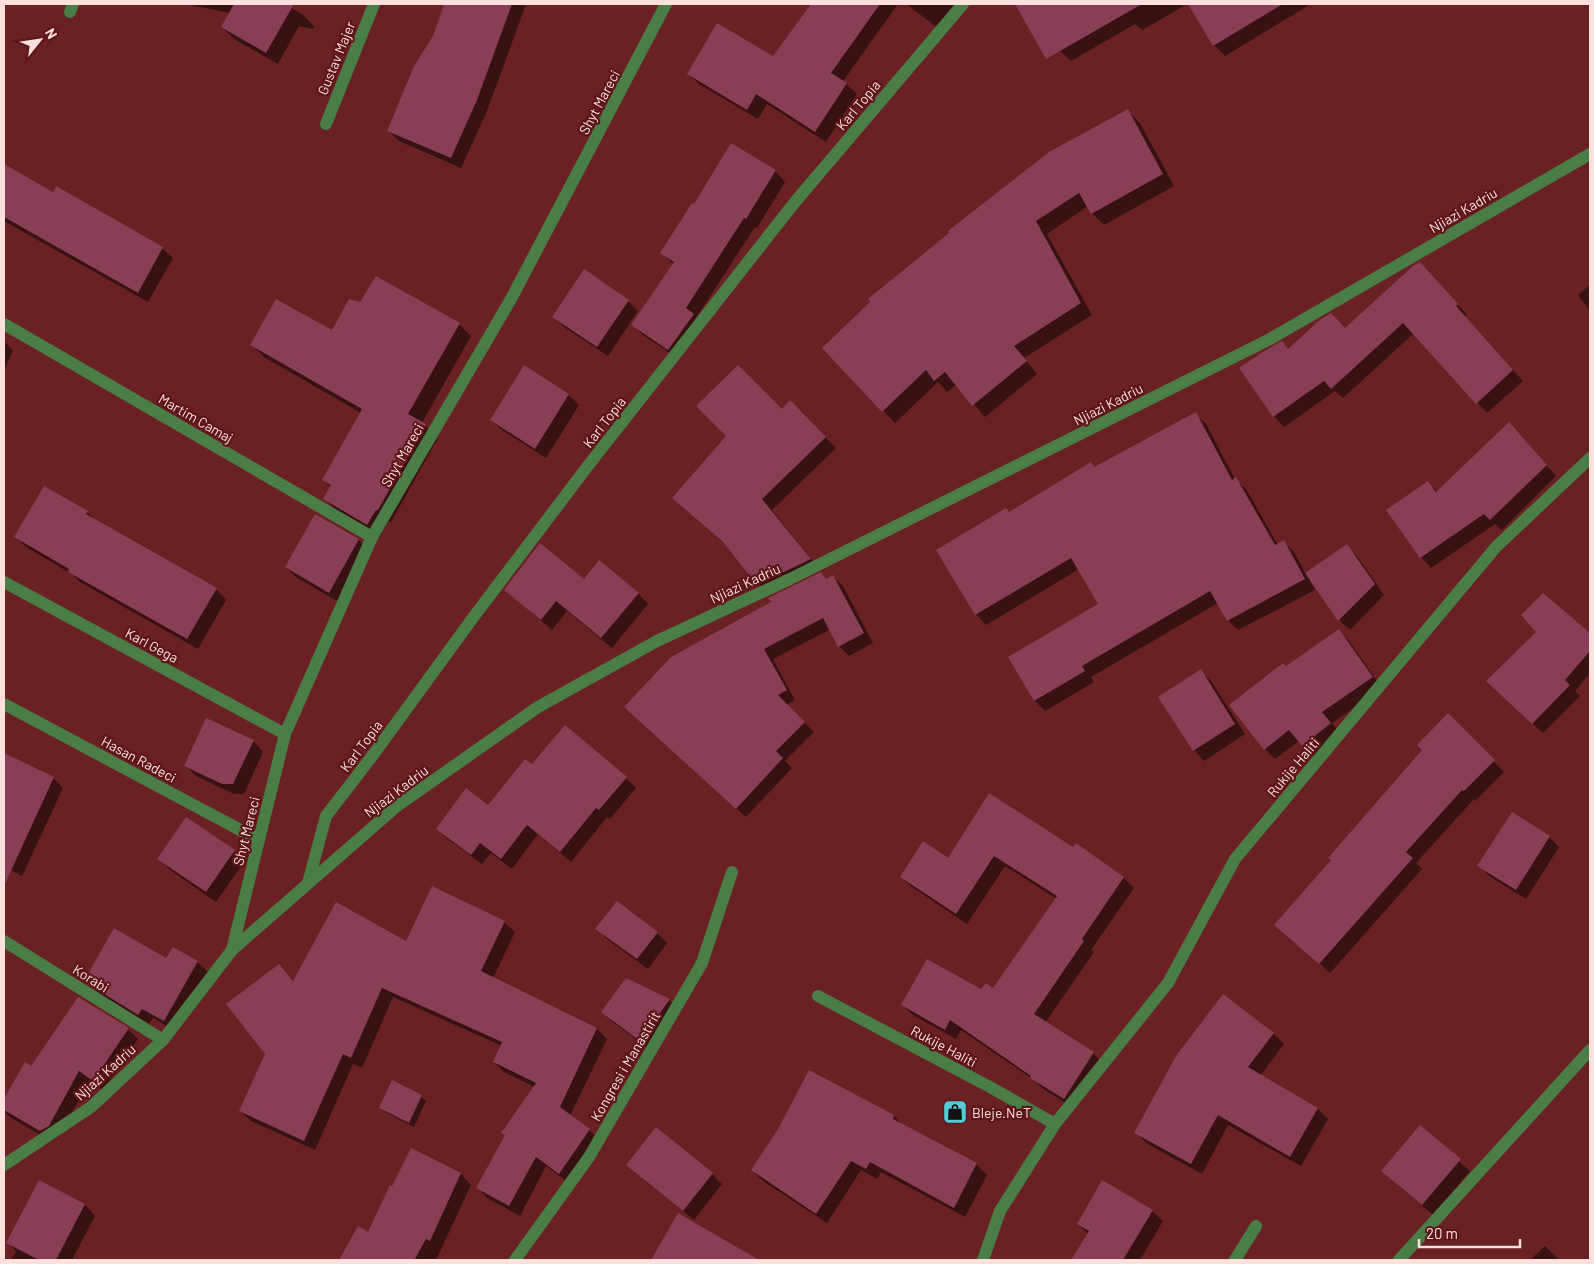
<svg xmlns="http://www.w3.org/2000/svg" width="1594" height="1264" font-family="Barlow,sans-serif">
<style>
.shadow{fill:#0007}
.building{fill:#883e55}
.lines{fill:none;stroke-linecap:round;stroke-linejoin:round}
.minor{stroke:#4b7d46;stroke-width:12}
.labels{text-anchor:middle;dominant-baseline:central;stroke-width:4.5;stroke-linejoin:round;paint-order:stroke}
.street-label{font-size:14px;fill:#fce0de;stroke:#5d1519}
.poi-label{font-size:14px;fill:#fce0de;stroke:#5d1519;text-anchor:start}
</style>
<rect width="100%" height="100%" fill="#692123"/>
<g class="shadow">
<polygon points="185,4 284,4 302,14 314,26 313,29 299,26 278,64 234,39 222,27 230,13"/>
<polygon points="446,4 526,4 487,111 461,168 399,141 389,131 434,37"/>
<polygon points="812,4 898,4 843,81 857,94 826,142 767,104 758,119 699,84 689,74 774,58"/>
<polygon points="906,4 961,4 942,31"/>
<polygon points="1031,4 1183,4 1184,6 1142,30 1135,24 1071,61 1060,50"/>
<polygon points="1189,4 1311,4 1225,56 1214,45"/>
<polygon points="1128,111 1140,123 1174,186 1104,225 1092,213 1088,206 1047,234 1092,315 1024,358 1037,374 985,417 957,384 947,392 938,382 895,423 824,348"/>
<polygon points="4,165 53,193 162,248 173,258 148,302 4,221"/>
<polygon points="775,171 785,182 757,228 755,227 696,318 679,359 643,335 633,325 673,264 662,253"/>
<polygon points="1430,274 1467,315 1465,317 1523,381 1487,413 1414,333 1343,398 1335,391 1284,427 1274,416 1282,343 1289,350 1345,329"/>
<polygon points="1590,285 1590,311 1578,295"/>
<polygon points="628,301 638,311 608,356 564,327 554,317"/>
<polygon points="361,304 459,324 471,336 422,423 438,438 391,522 388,522 380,536 337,511 325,499 332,488 323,480 361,413 264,357 252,345 332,332"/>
<polygon points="4,341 13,351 4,370"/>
<polygon points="524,367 569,395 579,405 546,458 502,430 491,420"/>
<polygon points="790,402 836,448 772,510 820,570 769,595 727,546 684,508 728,436 782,410"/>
<polygon points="1195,414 1206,424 1235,479 1246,489 1278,545 1284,542 1294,552 1306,574 1346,545 1357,556 1384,595 1350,630 1339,620 1312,580 1310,581 1315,590 1238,630 1228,620 1218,603 1091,677 1094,682 1045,711 1035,701 1010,658 1100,604 1079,569 986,625 976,614 1009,513"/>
<polygon points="1519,434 1556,476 1502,530 1495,524 1431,568 1421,557 1388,510 1428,482 1438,492"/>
<polygon points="44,487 87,512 95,520 216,589 226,600 198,649 80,582 72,574 26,547 16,537"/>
<polygon points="316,515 359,540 369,550 339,602 297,578 286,567"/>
<polygon points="821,574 827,580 833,577 843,586 873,643 849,656 839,646 831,629 773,659 795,700 786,705 814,732 785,761 792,768 746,817 636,716 773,602"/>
<polygon points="584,581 638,593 648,604 612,648 567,611 552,630 506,590"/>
<polygon points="1543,594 1590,635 1590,673 1575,691 1580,696 1543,733 1498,691 1538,632"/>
<polygon points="1339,630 1349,641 1382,688 1332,723 1341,734 1313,756 1299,741 1275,759 1265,749 1286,667"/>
<polygon points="1201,671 1211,681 1245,734 1204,761 1194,750"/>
<polygon points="1448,715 1504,772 1475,801 1474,799 1416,863 1422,869 1330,973 1276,925 1424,750"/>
<polygon points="253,741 263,752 244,794 234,794 196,776 186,766"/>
<polygon points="8,757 53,778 63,788 22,876 4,866 4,765"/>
<polygon points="532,766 626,778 636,788 610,819 607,817 571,862 538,834 512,869 491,853 482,864 448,839 438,829 488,806"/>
<polygon points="1549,837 1559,847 1526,899 1489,876 1479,865"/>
<polygon points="1077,845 1124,878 1134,888 1091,950 1094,952 1045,1023 1093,1053 1103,1064 1075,1109 1042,1088 1034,1080 961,1030 956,1039 913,1015 902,1005 982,991 994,990 1057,899 1005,866 967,924 912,887 901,877 948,860 1074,849"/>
<polygon points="234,851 244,862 216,902 169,869 159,858"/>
<polygon points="504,922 515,932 493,978 597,1029 607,1039 570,1116 589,1130 600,1140 569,1183 546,1166 520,1216 487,1198 477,1187 535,1087 504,1072 494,1062 502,1046 393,997 362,1068 353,1064 315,1150 251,1121 241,1111 267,1054 279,965 294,982 407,943"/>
<polygon points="597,929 657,933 667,943 648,969 607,939"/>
<polygon points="167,959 197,962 208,972 174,1030 153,1018 149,1024 100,994 89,983 93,977 90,974"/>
<polygon points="626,980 669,1000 680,1010 651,1050 613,1022 603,1012"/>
<polygon points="1223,995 1274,1034 1284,1044 1260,1076 1318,1109 1328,1119 1301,1166 1228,1125 1202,1174 1146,1143 1136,1132"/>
<polygon points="128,1029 138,1039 103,1090 90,1080 59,1136 51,1141 11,1118 4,1111 4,1102 25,1064 31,1067"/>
<polygon points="421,1096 426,1101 414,1127 385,1112 380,1108"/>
<polygon points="894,1116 902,1125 976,1164 987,1175 965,1217 881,1172 877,1179 861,1170 827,1223 763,1181 752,1170"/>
<polygon points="1420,1127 1470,1171 1433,1215 1393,1181"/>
<polygon points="411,1149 461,1174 471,1185 436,1260 340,1260 358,1228 369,1234"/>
<polygon points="627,1165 712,1174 722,1184 694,1220 638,1175"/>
<polygon points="39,1182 85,1205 95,1216 72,1260 11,1260 16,1251 8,1243"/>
<polygon points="1152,1211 1163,1221 1140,1260 1073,1260 1088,1234 1078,1224"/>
<polygon points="678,1215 754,1260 652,1260"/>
<polygon points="1545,1246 1559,1260 1530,1260"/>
</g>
<g class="building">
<polygon points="234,4 294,4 266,53 221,27"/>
<polygon points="444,4 512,4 477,100 451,158 387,131 414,66 433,36"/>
<polygon points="811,4 880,4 831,73 847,83 815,132 756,94 747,110 687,74 717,23 773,56"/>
<polygon points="1015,4 1142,4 1046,59"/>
<polygon points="1188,4 1283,4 1213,46"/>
<polygon points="1128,109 1163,174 1091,214 1079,193 1036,221 1081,303 1014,346 1027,361 972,406 945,372 934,381 926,370 882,412 822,348 870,302 868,299 949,233 948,231 1049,152"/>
<polygon points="731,143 776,170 746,219 744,218 686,308 694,314 668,350 631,325 674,262 660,253 692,203 694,204"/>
<polygon points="4,164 53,192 56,186 163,247 138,293 4,217"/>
<polygon points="1420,262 1458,304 1456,306 1513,370 1476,404 1403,323 1331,389 1324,381 1273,417 1239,368 1266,350 1282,341 1288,349 1321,319 1331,313 1345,328 1413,266"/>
<polygon points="584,269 629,300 597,347 552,317"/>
<polygon points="376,276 460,323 408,414 426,424 378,510 376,510 367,525 323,499 331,485 322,480 362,409 250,345 276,299 332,330 349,299 360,302"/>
<polygon points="524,365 569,394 535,449 490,420"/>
<polygon points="738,365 782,409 790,400 826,437 762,499 811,559 757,585 723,542 672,498 726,436 696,406"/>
<polygon points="1196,412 1232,480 1236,477 1275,545 1284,540 1305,579 1227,621 1210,591 1082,666 1085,671 1034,701 1008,657 1098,604 1071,558 975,615 936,550 1006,508 1009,512 1091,462 1094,467"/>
<polygon points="1509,422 1547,465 1490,520 1484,514 1420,558 1386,510 1428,481 1436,492"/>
<polygon points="44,486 88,511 86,514 217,588 187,639 68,572 69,569 14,537"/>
<polygon points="315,514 359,539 329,593 285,567"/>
<polygon points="540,543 584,579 599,560 639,593 601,638 556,601 541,620 504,590"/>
<polygon points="1347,544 1375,584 1338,621 1305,573"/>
<polygon points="821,572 826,579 833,575 864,633 838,647 823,618 764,649 787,690 778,695 805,722 776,751 783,758 736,809 624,707 671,657 771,602 768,598"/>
<polygon points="1543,593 1590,633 1590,651 1565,680 1570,685 1532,724 1486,681 1536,632 1521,615"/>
<polygon points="1339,629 1373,677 1322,712 1331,723 1302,746 1289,730 1264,750 1229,705 1283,663 1286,666"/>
<polygon points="1201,669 1235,724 1193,751 1158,697"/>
<polygon points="1448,713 1495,760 1464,791 1462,790 1406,852 1413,858 1319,964 1274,925 1331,860 1328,858 1422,750 1417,745"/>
<polygon points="206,718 254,740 233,784 222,784 184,766"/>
<polygon points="565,725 627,777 599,810 596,808 560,852 527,825 501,859 480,843 471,855 436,829 466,788 488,805 525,759 532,764"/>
<polygon points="4,753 54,777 4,886"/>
<polygon points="989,793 1073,847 1076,843 1124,877 1082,939 1084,941 1034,1014 1094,1052 1064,1099 1030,1078 1031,1076 950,1020 945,1030 901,1005 927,959 981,989 986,983 993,988 1057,896 994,856 956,914 900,877 923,841 948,858"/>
<polygon points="1512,812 1550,836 1516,890 1477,866"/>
<polygon points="186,817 235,850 206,892 157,859"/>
<polygon points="432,886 505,921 481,971 597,1028 560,1107 590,1129 559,1174 536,1157 509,1206 476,1188 505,1135 501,1133 536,1083 493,1062 502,1042 382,988 351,1058 343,1054 304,1141 239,1111 265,1054 226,1004 279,964 293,981 336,902 406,941"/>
<polygon points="617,901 658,932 637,959 595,929"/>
<polygon points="114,928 166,958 173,947 198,961 164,1021 142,1009 138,1015 88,984 93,976 88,974"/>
<polygon points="626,978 670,999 640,1041 601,1012"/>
<polygon points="1223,994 1274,1033 1248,1067 1318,1108 1290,1157 1218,1115 1191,1164 1134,1133 1176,1056"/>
<polygon points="78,997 129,1028 93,1081 79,1071 49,1126 40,1131 4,1110 4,1099 25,1062 31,1066"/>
<polygon points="809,1070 894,1115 893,1119 977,1163 954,1208 870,1162 866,1169 851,1161 816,1214 751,1170 778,1129"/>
<polygon points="392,1080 422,1095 409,1123 379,1108"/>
<polygon points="1420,1125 1461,1159 1422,1205 1381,1171"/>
<polygon points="656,1127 713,1173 683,1211 626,1165"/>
<polygon points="411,1148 461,1173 430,1241 426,1239 415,1259 418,1260 339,1260 358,1226 368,1232 390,1185 392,1186"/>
<polygon points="39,1180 85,1204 56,1260 39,1260 6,1243"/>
<polygon points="1102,1180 1153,1210 1123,1260 1071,1260 1089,1231 1077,1224"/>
<polygon points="678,1213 759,1260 651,1260"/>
</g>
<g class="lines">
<g class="minor">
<polyline points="70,12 73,4"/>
<polyline points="326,124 374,4"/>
<polyline points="4,324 372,537"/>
<polyline points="4,582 285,734"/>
<polyline points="4,704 259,840"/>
<polyline points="308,883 326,816 373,755 472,619 587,467 795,202 963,4"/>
<polyline points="4,941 163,1040"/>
<polyline points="232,950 285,734 372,537 511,299 666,4"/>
<polyline points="818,996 990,1087 1055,1124"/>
<polyline points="4,1165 91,1107 163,1040 232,950 397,806 538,707 657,641 790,579 1270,339 1590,154"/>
<polyline points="515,1260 589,1157 702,963 732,872"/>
<polyline points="983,1260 1000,1211 1055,1124 1168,983 1235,859 1496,547 1590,458"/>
<polyline points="1235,1260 1256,1226"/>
<polyline points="1399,1260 1590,1050"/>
</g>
</g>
<defs>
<symbol id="shop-square" viewBox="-11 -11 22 22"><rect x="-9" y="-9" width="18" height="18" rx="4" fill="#52ccd5" stroke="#5d1519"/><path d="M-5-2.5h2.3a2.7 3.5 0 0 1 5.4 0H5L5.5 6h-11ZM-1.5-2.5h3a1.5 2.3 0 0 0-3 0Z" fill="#111"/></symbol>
</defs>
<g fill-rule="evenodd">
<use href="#shop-square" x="941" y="1098" width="28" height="28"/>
</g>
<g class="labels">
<g class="street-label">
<text transform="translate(336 58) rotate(-68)">Gustav Majer</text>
<text transform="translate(599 102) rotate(-62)">Shyt Mareci</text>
<text transform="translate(858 105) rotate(-50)">Karl Topia</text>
<text transform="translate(1463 210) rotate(-30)">Njiazi Kadriu</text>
<text transform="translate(1108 404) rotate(-27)">Njiazi Kadriu</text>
<text transform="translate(196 418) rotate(30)">Martim Camaj</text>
<text transform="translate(604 422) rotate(-52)">Karl Topia</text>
<text transform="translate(402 455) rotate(-60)">Shyt Mareci</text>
<text transform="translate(745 583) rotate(-25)">Njiazi Kadriu</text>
<text transform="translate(152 645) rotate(28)">Karl Gega</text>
<text transform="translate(361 746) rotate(-53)">Karl Topia</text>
<text transform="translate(139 759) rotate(28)">Hasan Radeci</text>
<text transform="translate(1293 767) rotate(-50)">Rukije Haliti</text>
<text transform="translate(396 791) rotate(-37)">Njiazi Kadriu</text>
<text transform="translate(246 831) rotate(-76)">Shyt Mareci</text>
<text transform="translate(91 978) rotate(32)">Korabi</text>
<text transform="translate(944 1046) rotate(28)">Rukije Haliti</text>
<text transform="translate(625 1066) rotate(-60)">Kongresi i Manastirit</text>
<text transform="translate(105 1072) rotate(-42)">Njiazi Kadriu</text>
</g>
<g class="poi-label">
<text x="972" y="1112">Bleje.NeT</text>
</g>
</g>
<rect width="1594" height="1264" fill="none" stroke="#fce0de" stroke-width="10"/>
<g transform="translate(40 40) rotate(60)" stroke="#5d1519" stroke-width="4" paint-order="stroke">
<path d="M0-4L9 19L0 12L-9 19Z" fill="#fce0de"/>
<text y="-8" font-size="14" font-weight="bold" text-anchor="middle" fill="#fce0de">N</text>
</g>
<path d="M1419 1239v8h101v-8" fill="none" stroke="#fce0de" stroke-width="2.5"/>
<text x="1426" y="1239" font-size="15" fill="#fce0de" stroke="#5d1519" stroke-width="4" paint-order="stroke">20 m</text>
</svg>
